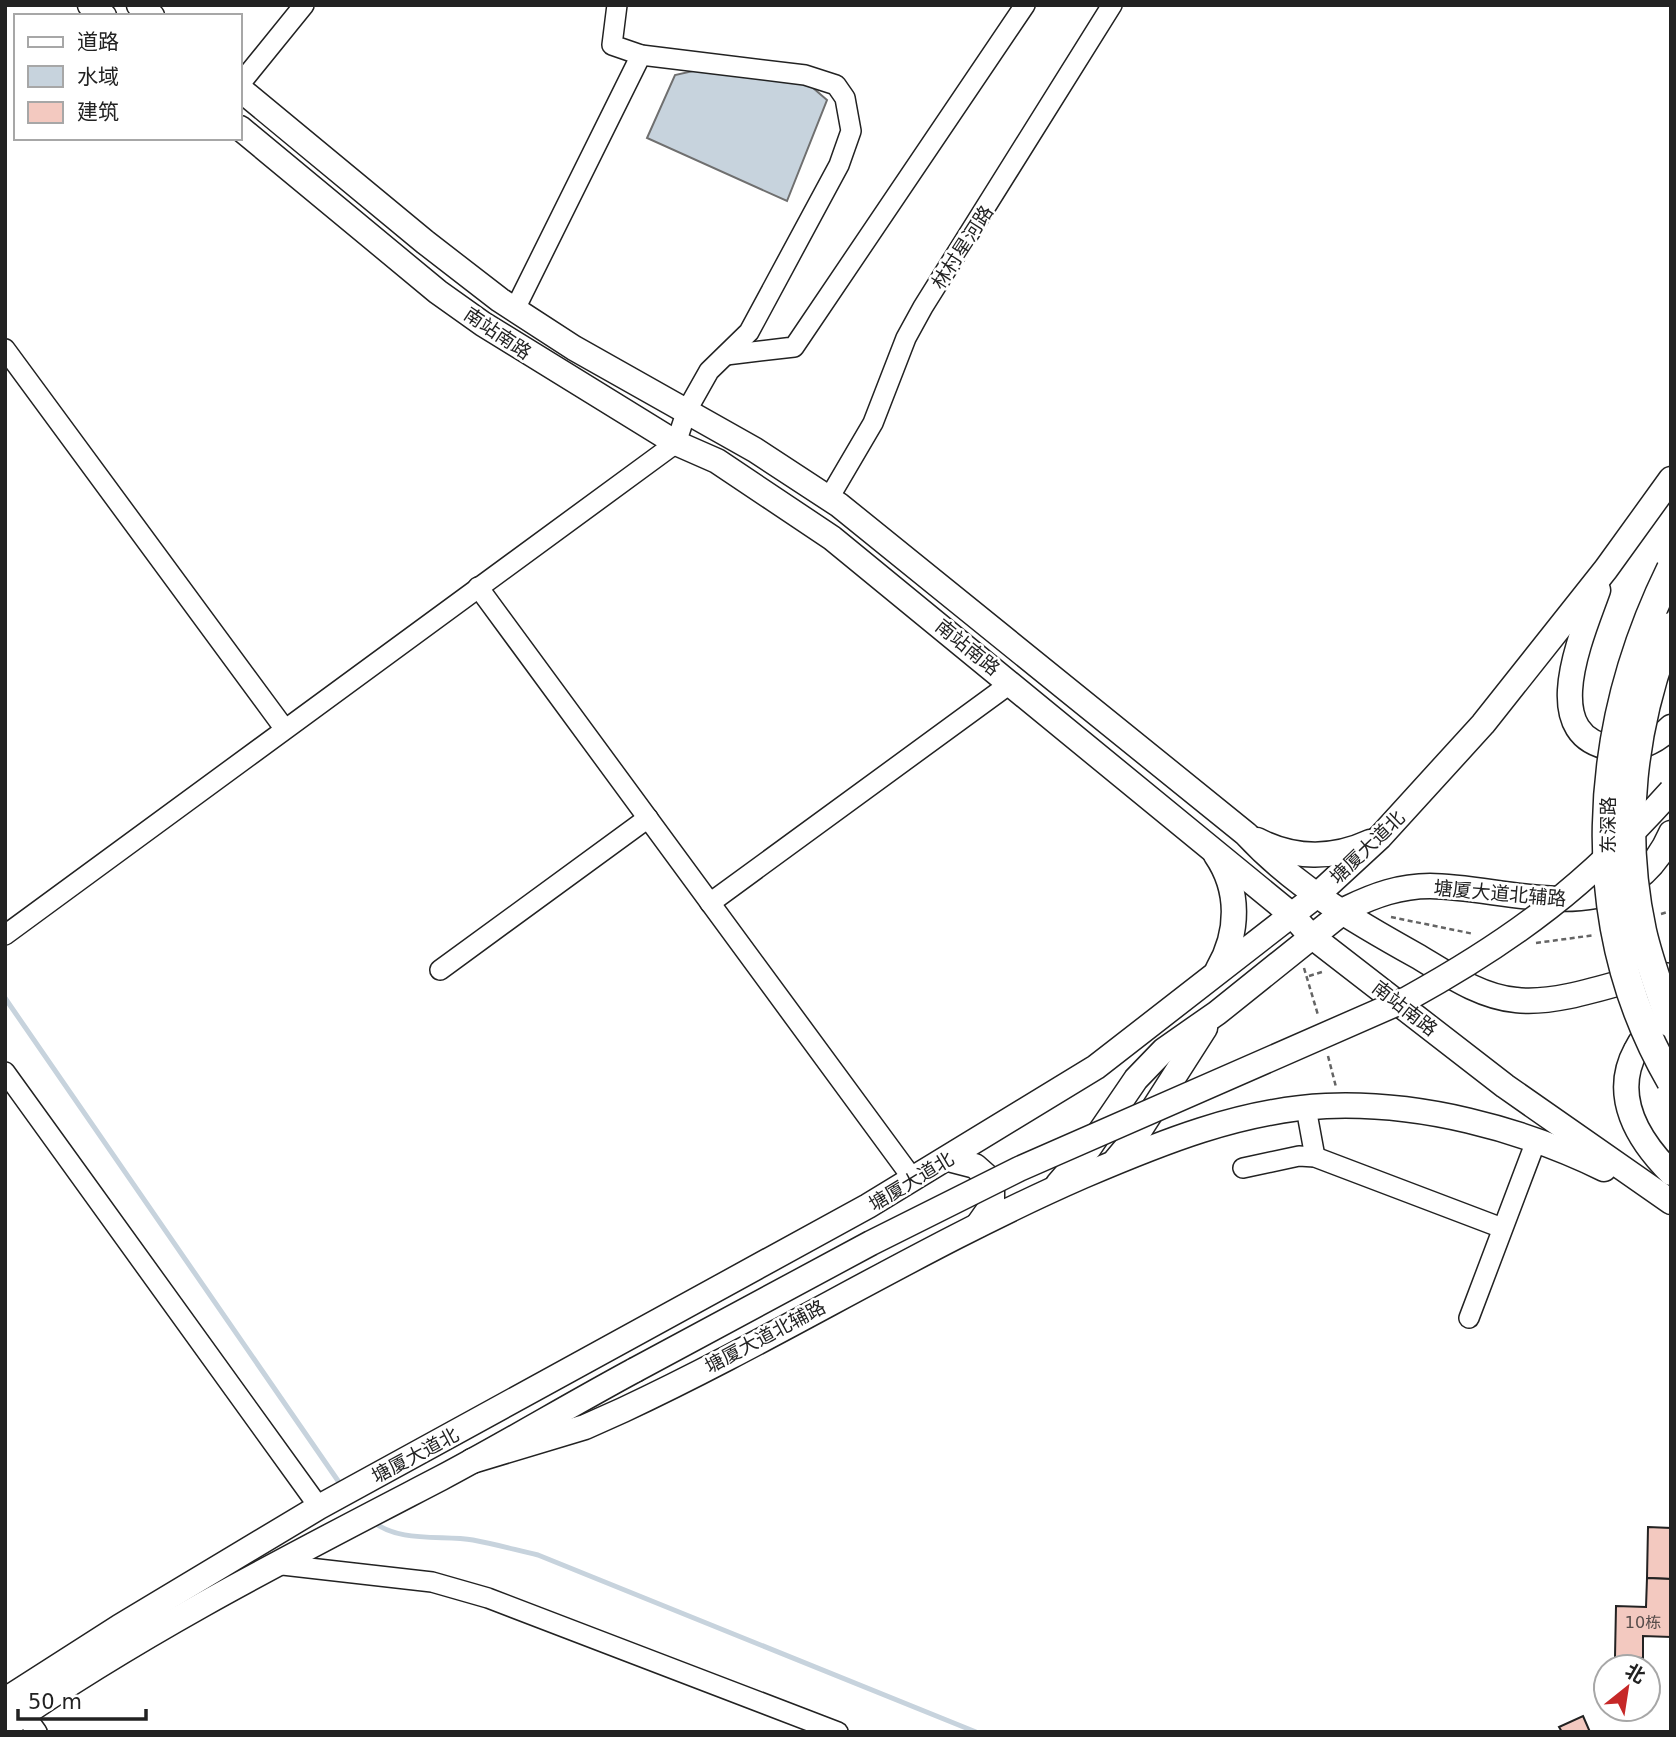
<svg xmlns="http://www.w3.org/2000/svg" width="1676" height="1737" font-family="'DejaVu Sans','Noto Sans SC',sans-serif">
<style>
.water{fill:#c7d3dd;stroke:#6f6f6f;stroke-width:2}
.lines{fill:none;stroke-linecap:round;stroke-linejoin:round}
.stream{stroke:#c7d3dd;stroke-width:5}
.building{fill:#f3c9c0;stroke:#222;stroke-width:2}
.minor-casing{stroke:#222;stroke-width:22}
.major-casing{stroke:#222;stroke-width:27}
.path{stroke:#646464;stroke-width:2.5;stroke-dasharray:5 3.5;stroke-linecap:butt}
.minor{stroke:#fff;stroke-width:19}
.major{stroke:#fff;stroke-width:24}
.major-bridge-casing{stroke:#222;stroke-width:27;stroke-linecap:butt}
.highway-bridge-casing{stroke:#222;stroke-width:31;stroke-linecap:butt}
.major-bridge{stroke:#fff;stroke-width:24}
.highway-bridge{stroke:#fff;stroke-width:28}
.labels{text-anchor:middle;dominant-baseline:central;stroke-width:5;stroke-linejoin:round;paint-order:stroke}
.number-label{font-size:16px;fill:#564c4a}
.street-label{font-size:19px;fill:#222;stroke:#fff}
</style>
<rect width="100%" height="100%" fill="#fff"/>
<polygon class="water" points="711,67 805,81 827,100 787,201 647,138 675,75"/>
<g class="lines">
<g class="stream">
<polyline points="5,998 343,1488"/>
<path d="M372 1521C399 1543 441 1535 473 1540 495 1544 516 1550 538 1555L976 1732"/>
</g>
</g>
<g class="building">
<polygon points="1648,1527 1671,1528 1671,1579 1647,1578"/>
<polygon points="1647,1578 1671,1579 1671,1637 1643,1636 1643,1658 1615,1657 1616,1606 1646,1607"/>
<polygon points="1583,1716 1590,1732 1562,1732 1559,1727"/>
</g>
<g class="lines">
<defs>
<g id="minor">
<polyline points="240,84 304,5"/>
<polyline points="515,309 641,55"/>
<polyline points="5,349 284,728"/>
<polyline points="726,355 794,347 1025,5"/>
<polyline points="829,498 873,423 906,338 923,307 1112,5"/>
<polyline points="478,587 913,1179"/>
<polyline points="710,903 1011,683"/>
<polyline points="5,935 676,443 687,410 709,371 749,332 839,165 851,131 845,98 836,85 805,75 641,55 612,45 617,5"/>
<polyline points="440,970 648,818"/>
<polyline points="5,1072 319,1507"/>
<polyline points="1306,1108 1315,1157"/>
<polyline points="1243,1168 1299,1156 1315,1157 1502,1228"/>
<polyline points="1469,1318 1536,1141"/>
<polyline points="274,1564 432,1582 488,1598 838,1732"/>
<polyline points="24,1714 37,1732"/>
</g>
<g id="major">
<polyline points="90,5 104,16"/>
<polyline points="139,5 152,16"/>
<path d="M240 89 425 242 500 300 574 348 755 450 839 505 1246 834C1295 887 1356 922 1419 957 1449 975 1481 997 1516 1000 1556 1005 1613 984 1652 974L1671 976"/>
<polyline points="240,128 438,292 483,324 676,443 717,461 832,538 1292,915 1310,935 1505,1086 1671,1202"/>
<path d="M1598 590C1583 633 1536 736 1612 748 1634 752 1655 743 1671 727"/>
<path d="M1257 840C1294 859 1333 859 1370 842"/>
<path d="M1216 855C1240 890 1239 933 1218 969"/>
<path d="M1661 1021C1649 1029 1642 1038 1636 1050 1611 1096 1638 1140 1671 1173"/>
<polyline points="948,1159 975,1166 992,1181 992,1205 978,1225"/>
<polyline points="1116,1160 1136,1136 1205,1028"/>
<path d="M1058 1184 1089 1148 1136 1079 1164 1050 1217 1013 1348 908C1375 895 1400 886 1430 886 1514 887 1626 937 1671 833"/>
<path d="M472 1461 585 1427 623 1410C779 1337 925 1245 1083 1176 1160 1143 1241 1110 1326 1106 1419 1102 1520 1128 1604 1169"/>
<polyline points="5,1700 119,1627 319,1507 868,1206 1096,1067 1316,896 1380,837 1483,724 1606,569 1671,479"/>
<path d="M5 1727C143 1631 293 1555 441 1478 507 1443 570 1405 635 1370"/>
</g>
</defs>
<use href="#minor" class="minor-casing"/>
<use href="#major" class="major-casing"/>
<g class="path">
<polyline points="1661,914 1671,911"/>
<polyline points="1391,917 1474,934"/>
<polyline points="1536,943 1595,935"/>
<polyline points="1304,968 1318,1015"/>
<polyline points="1309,976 1322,972"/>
<polyline points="1328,1056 1336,1087"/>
</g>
<use href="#minor" class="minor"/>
<use href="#major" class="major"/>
<defs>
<path id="major-bridge" d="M635 1370 871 1243 1019 1169 1407 999C1516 939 1588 884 1671 791"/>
<g id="highway-bridge">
<path d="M1671 569C1592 730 1579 922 1671 1081"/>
<path d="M1671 627C1632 723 1620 829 1642 931 1649 962 1661 993 1671 1023"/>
</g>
</defs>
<use href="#major-bridge" class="major-bridge-casing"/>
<use href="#highway-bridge" class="highway-bridge-casing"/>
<use href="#major-bridge" class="major-bridge"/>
<use href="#highway-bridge" class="highway-bridge"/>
</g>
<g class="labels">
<g class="number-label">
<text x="1643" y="1622">10栋</text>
</g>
<g class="street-label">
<text transform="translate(962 247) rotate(-57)">林村星河路</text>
<text transform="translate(498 333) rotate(34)">南站南路</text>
<text transform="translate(968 647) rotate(39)">南站南路</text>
<text transform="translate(1608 825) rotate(-90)">东深路</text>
<text transform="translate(1367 847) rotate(-44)">塘厦大道北</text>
<text transform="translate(1500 893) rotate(5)">塘厦大道北辅路</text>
<text transform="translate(1405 1008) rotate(38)">南站南路</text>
<text transform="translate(911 1181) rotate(-31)">塘厦大道北</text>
<text transform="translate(765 1336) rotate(-28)">塘厦大道北辅路</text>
<text transform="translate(415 1455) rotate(-28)">塘厦大道北</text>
</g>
</g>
<rect width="1676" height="1737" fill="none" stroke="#222222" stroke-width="14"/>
<rect x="14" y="14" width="228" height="126" fill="#ffffff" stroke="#a7a7a7" stroke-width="2"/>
<rect x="28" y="37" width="35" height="10" fill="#ffffff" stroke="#a7a7a7" stroke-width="2"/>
<text x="77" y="49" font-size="21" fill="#222222">道路</text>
<rect x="28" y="66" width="35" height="21" fill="#c7d3dd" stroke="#a7a7a7" stroke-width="2"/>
<text x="77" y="84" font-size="21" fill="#222222">水域</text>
<rect x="28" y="102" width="35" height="21" fill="#f3c9c0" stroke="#a7a7a7" stroke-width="2"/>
<text x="77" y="119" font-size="21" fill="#222222">建筑</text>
<g transform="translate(1627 1688) rotate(30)"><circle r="33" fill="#ffffff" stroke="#a7a7a7" stroke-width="2"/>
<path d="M0-5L12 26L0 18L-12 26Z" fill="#c62828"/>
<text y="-10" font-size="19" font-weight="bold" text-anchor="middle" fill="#222222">北</text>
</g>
<path d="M18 1709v10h128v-10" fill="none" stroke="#222222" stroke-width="3.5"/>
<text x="28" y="1709" font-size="21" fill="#222222" stroke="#ffffff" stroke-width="5" paint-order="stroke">50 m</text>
</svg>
